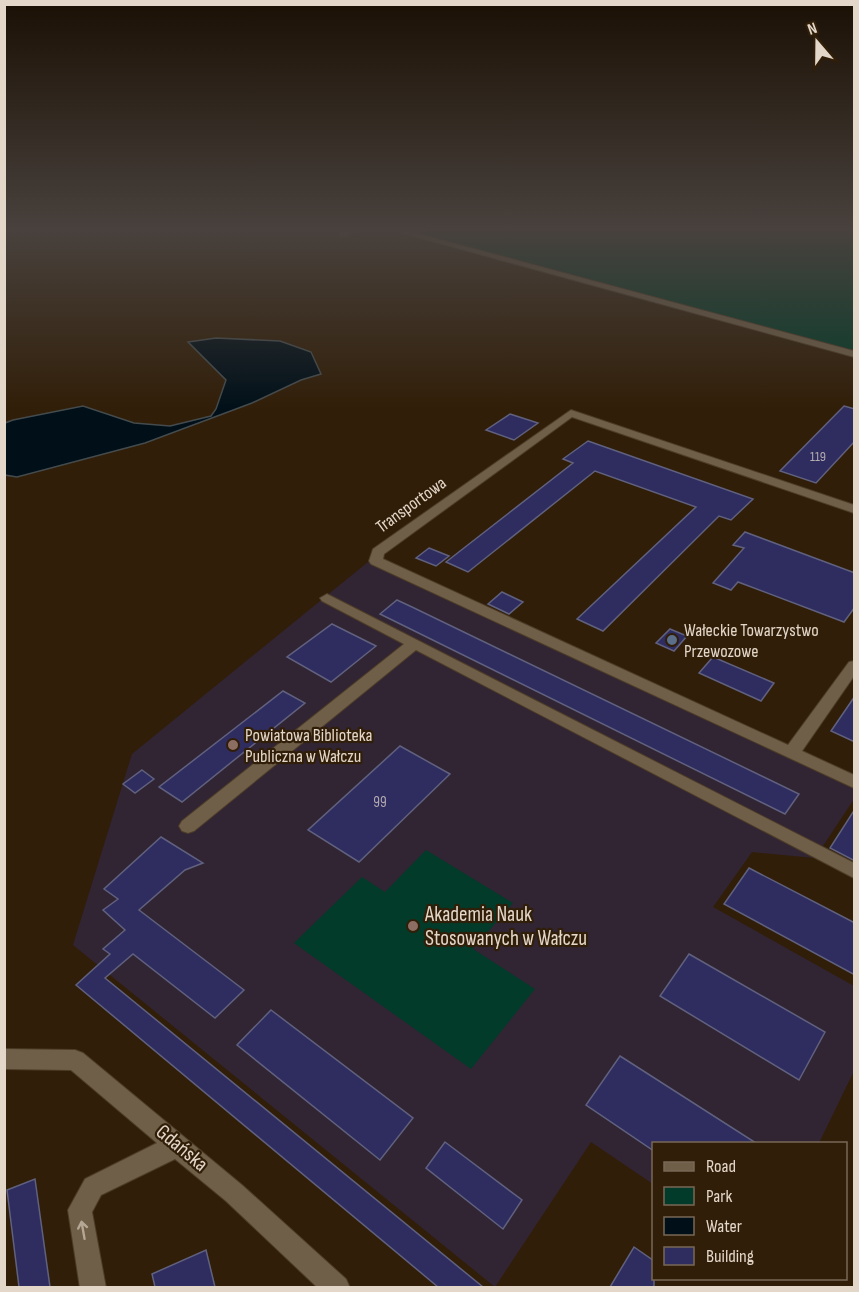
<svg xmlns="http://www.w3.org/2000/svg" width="859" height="1292" font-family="'Sofia Sans Condensed',sans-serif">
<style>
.education{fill:#312534}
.green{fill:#023b29}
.water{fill:#000f18;stroke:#444b4d;stroke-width:1.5}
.building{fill:#2f2c60;stroke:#60617e;stroke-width:1.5}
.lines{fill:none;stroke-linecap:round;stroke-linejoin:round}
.minor-casing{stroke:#4d3c27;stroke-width:2}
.minor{fill:#6f5f48;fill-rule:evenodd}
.oneway{stroke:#b5a795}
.service-dot{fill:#5c6f8a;stroke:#311e08;stroke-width:2}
.education-dot{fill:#8d6e63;stroke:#311e08;stroke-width:2}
.labels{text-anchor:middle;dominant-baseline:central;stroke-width:4.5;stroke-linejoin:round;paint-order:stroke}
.far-number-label{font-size:14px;fill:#b6acaf}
.number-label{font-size:15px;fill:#b6acaf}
.street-label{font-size:18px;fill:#e3d7c9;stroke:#311e08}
.poi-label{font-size:18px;fill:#e3d7c9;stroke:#311e08;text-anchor:start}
.near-poi-label{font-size:21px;fill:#e3d7c9;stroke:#311e08;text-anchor:start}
.near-street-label{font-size:21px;fill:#e3d7c9;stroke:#311e08}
</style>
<rect width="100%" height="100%" fill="#311e08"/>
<polygon class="education" points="368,562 854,786 854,799 815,858 752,852 713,907 854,986 854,1071 819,1143 654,1144 653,1184 591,1142 495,1287 73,945 132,754"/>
<g class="green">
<polygon points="429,230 854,230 854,353 421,234"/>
<polygon points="426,850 513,903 473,949 535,989 471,1069 294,943 362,877 385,892"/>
</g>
<polygon class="water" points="216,338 280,341 311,352 321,374 301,380 252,403 145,443 17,477 5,475 5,423 13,420 83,406 134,423 170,426 211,416 216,409 226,380 188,342"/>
<g class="building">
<polygon points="844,406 855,409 855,441 816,483 780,471"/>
<polygon points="510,414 538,423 514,440 486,430"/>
<polygon points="588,441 753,499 731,520 719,516 603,631 577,619 696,507 595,471 468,572 446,562 573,463 563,459"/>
<polygon points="745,532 855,573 855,607 844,622 738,582 731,590 713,583 744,548 733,545"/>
<polygon points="429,548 449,556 436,566 416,558"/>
<polygon points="502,592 523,602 509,614 488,604"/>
<polygon points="397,600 412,607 799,794 785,814 380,614"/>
<polygon points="332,624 376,646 331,682 287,657"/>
<polygon points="670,629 687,636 674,651 656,643"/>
<polygon points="713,657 774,683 761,701 699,673"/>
<polygon points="283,691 305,703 182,802 159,787"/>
<polygon points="855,696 855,742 831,731"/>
<polygon points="400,746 450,774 359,862 308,830"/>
<polygon points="142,770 154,779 135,793 123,784"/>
<polygon points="855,809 855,861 830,848"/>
<polygon points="161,837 203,863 185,870 139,910 244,990 215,1018 133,954 105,978 483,1287 438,1287 76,985 110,954 103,949 125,930 103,910 118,899 104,889"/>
<polygon points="749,868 855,923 855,975 724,904"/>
<polygon points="689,954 825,1032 799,1080 660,996"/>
<polygon points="271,1010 413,1118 380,1160 237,1045"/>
<polygon points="620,1056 756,1143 654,1143 654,1151 586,1105"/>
<polygon points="445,1142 522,1200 503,1229 426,1168"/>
<polygon points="35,1179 50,1287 19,1287 7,1190"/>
<polygon points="634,1247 654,1261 654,1287 610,1287"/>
<polygon points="206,1250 215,1287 155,1287 152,1274"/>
</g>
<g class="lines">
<defs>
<g id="minor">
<polygon points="345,230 356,230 346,236 340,236 340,232"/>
<polygon points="391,230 404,230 854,351 854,357"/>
<polygon points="571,410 854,505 854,513 572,417 384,554 383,559 788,745 849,662 854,661 854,676 802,751 854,775 854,788 371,564 369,561 373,549"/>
<polygon points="327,594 854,863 854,878 416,650 194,831 188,833 182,831 179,826 182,821 404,644 322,601 320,598"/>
<polygon points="4,1049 75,1050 83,1053 242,1185 346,1279 350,1288 318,1288 226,1201 175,1159 101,1195 92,1212 106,1288 80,1288 68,1210 85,1179 157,1143 71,1070 4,1069"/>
</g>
</defs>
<use href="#minor" class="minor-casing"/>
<use href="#minor" class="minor"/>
</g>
<defs><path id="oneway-shaft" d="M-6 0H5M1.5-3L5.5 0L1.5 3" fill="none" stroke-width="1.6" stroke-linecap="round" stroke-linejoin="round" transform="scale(1.5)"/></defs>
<use class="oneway" href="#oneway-shaft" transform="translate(83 1230) rotate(-100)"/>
<linearGradient id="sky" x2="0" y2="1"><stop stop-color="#1b1004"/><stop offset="0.56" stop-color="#48413d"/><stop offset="1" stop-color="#48413d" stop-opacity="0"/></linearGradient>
<rect width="859" height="411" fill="url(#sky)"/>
<circle class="service-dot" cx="672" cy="640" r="6"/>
<g class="education-dot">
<circle cx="233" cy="745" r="6"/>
<circle cx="413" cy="926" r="6"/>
</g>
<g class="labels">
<g class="far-number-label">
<text x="818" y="456">119</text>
</g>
<g class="number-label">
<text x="380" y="802">99</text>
</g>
<g class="street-label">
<text transform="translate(411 505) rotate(-36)">Transportowa</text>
</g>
<g class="poi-label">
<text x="684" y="630">Wałeckie Towarzystwo<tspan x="684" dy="21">Przewozowe</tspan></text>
<text x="245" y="735">Powiatowa Biblioteka<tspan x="245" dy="21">Publiczna w Wałczu</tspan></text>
</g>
<g class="near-poi-label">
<text x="425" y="914">Akademia Nauk<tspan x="425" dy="24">Stosowanych w Wałczu</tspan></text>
</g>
<g class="near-street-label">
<text transform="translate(182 1148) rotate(40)">Gdańska</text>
</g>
</g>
<rect width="859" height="1292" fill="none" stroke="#e3d7c9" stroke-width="12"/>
<rect x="652" y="1142" width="195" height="138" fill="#311e08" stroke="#786855" stroke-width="1.5"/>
<rect x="664" y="1162" width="30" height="9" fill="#6f5f48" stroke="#786855" stroke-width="1.5"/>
<text x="706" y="1172" font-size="18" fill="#e3d7c9">Road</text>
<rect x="664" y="1187" width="30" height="18" fill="#023b29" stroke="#786855" stroke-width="1.5"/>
<text x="706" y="1202" font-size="18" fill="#e3d7c9">Park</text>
<rect x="664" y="1217" width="30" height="18" fill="#000f18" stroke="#786855" stroke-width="1.5"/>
<text x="706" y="1232" font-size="18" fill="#e3d7c9">Water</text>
<rect x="664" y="1247" width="30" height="18" fill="#2f2c60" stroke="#786855" stroke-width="1.5"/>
<text x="706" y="1262" font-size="18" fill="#e3d7c9">Building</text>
<g transform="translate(817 42) rotate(340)" stroke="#311e08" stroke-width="4.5" paint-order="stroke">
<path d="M0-4.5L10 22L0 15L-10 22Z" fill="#e3d7c9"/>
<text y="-9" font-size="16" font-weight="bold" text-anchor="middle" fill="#e3d7c9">N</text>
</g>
</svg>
